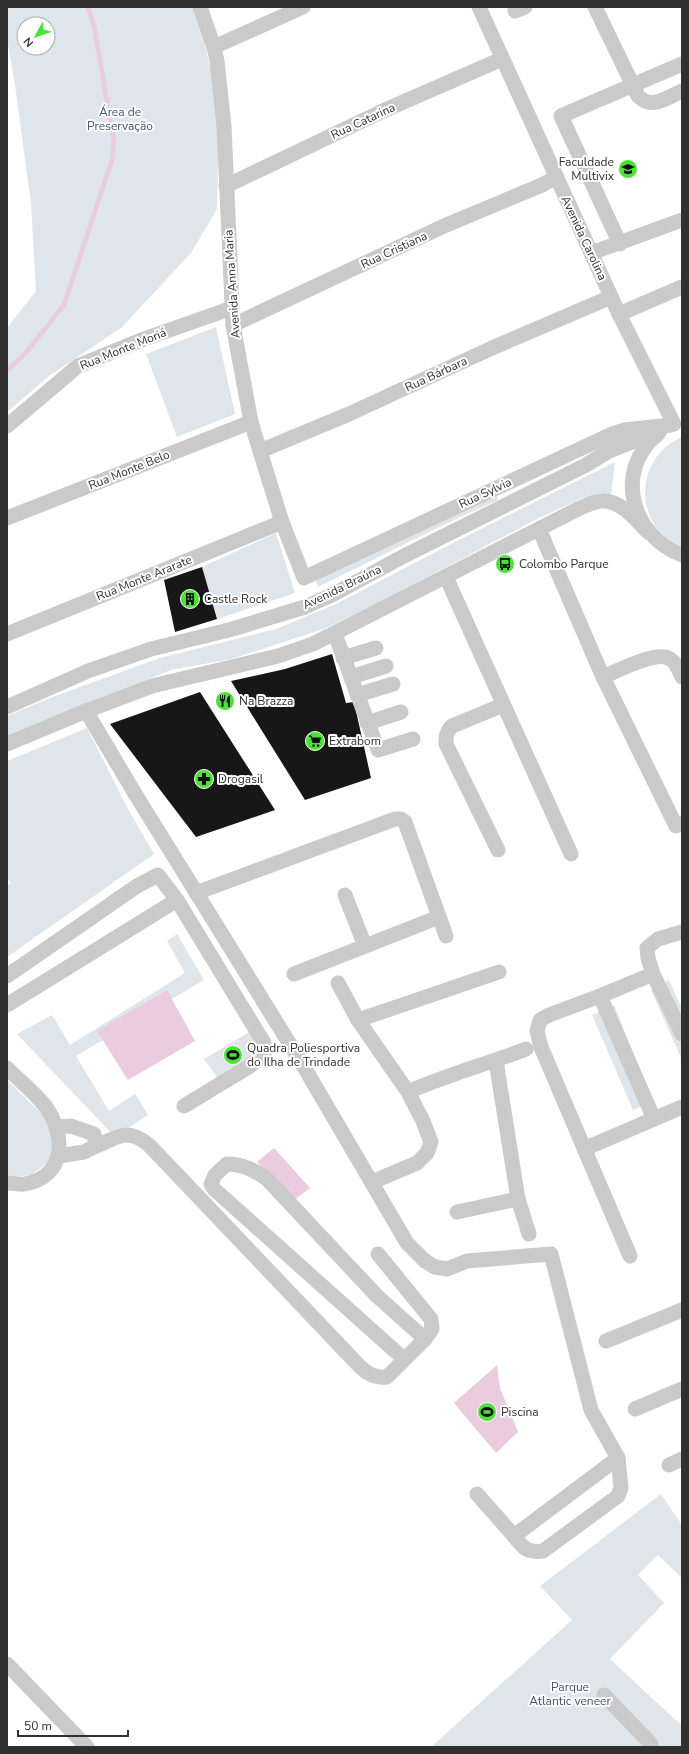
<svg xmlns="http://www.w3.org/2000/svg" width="689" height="1754" font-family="'Nunito Sans',sans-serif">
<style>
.green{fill:#dee6ec;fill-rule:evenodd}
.water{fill:#ebcbe0}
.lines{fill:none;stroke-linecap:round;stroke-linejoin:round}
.stream{stroke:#ebcbe0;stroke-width:4.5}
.building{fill:#171717}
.minor{stroke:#cacaca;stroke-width:15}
.labels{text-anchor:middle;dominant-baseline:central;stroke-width:4;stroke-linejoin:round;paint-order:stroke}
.park-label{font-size:12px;fill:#3e556a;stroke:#fff}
.street-label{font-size:12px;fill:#303030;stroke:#fff}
.poi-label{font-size:12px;fill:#303030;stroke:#fff;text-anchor:start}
</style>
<rect width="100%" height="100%" fill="#fff"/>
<g class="green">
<path d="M7 7H197L219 109 217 209 191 253 121 328 49 376 7 412V328L36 291 31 204 15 85 7 38ZM24 24H48V48H24Z"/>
<polygon points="216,327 235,414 177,437 146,354"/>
<path d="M682 437V547C671 541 660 535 654 524 635 493 648 451 682 437Z"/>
<polygon points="615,462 611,495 583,498 539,518 384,600 324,629 231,659 171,670 7,736 7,716 55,696 160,658 276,629 336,604 451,544"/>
<path d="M497 494 498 500C437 527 378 558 318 587L315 579Z"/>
<polygon points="276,533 295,593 217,619 202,567"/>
<polygon points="87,728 128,809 154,854 7,957 7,886 11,883 7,877 7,761"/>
<polygon points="177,934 204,980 76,1056 109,1111 135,1094 148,1115 115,1137 17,1034 52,1015 70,1045 185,973 167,941"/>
<polygon points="669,980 682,1009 682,1060 651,990"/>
<polygon points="614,1005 653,1101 633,1110 592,1015"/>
<polygon points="251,1031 262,1051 218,1079 204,1059"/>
<polygon points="7,1080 43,1115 52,1133 51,1160 31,1175 7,1178"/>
<polygon points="661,1494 682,1525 682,1578 658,1555 638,1575 664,1603 610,1659 682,1726 682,1747 431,1747 572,1620 540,1586"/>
</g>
<g class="water">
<polygon points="167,990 195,1041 128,1080 97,1031"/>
<polygon points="274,1148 310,1188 294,1200 257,1162"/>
<polygon points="497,1365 500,1388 518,1432 496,1453 454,1403"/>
</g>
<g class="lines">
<polyline class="stream" points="7,370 24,355 64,305 112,160 114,142 94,26 88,7"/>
</g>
<g class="building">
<polygon points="202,567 217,619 175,632 164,580"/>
<polygon points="332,654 346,703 354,702 371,778 305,800 231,681 285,669"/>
<polygon points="200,692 275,810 196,837 110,724"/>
</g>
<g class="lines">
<g class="minor">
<polyline points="200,7 214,47 217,61 224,126 233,325 251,422 282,522 304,578 612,434 624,430 671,425"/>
<polyline points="479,7 619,314 674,424"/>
<path d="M595 7 638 96C652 110 666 98 682 91"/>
<polyline points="515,11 525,7"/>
<polyline points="214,47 303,7"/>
<polyline points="226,186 385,110 502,59"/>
<polyline points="620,244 561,116 682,64"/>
<polyline points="591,253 682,220"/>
<polyline points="619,314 682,287"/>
<polyline points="233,325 444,226 542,185 556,177"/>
<polyline points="7,426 78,366 144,339 232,308"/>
<path d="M658 434C613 470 631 536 682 555"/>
<polyline points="260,451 349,414 492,348 611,297"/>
<polyline points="7,518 251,422"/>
<polyline points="539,529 603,677 676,826 682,823"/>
<polyline points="446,577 571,854"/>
<polyline points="7,634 282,522"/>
<polyline points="335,634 378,750 413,739"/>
<polyline points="343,658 376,648"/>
<polyline points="351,677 386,666"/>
<path d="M603 677C617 671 657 650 670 659 677 663 679 671 682 677"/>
<polyline points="357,695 393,684"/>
<polyline points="7,707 88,671 151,649 229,630 305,607 332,595 404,556 586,465 609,451 660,431"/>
<polyline points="86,711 134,792 304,1067 407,1243 425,1261 435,1267 447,1269 467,1261 551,1254 591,1410 618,1458 514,1536 477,1494"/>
<polyline points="367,723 401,712"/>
<path d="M7 744 86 711 152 686 278 656 313 644 578 509C585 506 595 501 602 501 621 500 636 520 648 532"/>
<path d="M498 850 446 744C446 736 446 732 452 726L503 705"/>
<polyline points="196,893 395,819 401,819 405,822 446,936"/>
<polyline points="345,895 365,946"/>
<polyline points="294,974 439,917"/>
<polyline points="653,974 682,1034"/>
<polyline points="7,976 137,886 158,875 177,900 264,1043 265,1053 250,1066 184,1106"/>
<polyline points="338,983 358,1020 408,1092 423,1121 431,1142 427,1153 417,1163 372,1182"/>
<polyline points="600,996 654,1119"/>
<polyline points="7,1005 177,900"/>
<polyline points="358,1020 499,972"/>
<polyline points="496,1061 518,1199 529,1234"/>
<path d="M7 1068C20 1081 35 1093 46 1107 66 1136 66 1176 25 1184 20 1185 13 1183 7 1183"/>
<path d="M408 1092C447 1075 487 1064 526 1049"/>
<polyline points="57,1127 71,1126 94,1134 96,1146 84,1152 59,1156"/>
<path d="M96 1146C119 1137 127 1127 149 1145L347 1353C359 1365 367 1379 387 1377L425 1339 432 1329 431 1319 378 1254"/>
<polyline points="584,1149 682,1107"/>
<polyline points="457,1212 518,1199"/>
<polyline points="630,1256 541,1047 537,1031 540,1020 549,1015 600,996 653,974 648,958 647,948 658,939 682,932"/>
<polyline points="606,1341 682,1310"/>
<path d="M404 1359 214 1189 211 1184 215 1175 227 1164C243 1164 254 1170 267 1179L377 1296 425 1339"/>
<polyline points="635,1409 682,1389"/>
<polyline points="669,1465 682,1459"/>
<path d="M514 1536C524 1548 526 1553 543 1551L618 1496 621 1488 618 1458"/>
<polyline points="7,1664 87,1747"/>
<polyline points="604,1695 651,1744 650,1747"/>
</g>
</g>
<defs>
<symbol id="university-disc" viewBox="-11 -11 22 22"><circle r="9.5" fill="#4ce038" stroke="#fff"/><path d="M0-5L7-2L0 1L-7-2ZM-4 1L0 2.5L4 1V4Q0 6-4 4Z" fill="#111"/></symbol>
<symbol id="bus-disc" viewBox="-11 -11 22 22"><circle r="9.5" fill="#4ce038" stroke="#fff"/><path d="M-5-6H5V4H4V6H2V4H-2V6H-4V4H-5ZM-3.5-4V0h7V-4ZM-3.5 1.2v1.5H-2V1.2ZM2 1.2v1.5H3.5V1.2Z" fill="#111"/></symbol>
<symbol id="building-disc" viewBox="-11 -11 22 22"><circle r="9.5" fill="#4ce038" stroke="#fff"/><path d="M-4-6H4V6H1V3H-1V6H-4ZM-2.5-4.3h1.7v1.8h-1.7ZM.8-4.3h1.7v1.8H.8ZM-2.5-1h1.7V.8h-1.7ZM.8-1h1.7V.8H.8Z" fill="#111"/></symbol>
<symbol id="restaurant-disc" viewBox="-11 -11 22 22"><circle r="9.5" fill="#4ce038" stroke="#fff"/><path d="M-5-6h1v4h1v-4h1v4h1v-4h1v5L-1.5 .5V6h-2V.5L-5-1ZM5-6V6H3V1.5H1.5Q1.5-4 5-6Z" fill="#111"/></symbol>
<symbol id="supermarket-disc" viewBox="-11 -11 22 22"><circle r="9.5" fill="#4ce038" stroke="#fff"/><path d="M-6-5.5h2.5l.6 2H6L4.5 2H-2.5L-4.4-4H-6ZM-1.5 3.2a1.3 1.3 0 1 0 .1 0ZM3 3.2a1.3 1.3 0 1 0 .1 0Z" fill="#111"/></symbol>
<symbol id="pharmacy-disc" viewBox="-11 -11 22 22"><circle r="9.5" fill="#4ce038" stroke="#fff"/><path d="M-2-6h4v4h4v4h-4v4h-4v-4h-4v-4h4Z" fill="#111"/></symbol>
<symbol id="stadium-disc" viewBox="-11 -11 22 22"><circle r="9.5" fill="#4ce038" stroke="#fff"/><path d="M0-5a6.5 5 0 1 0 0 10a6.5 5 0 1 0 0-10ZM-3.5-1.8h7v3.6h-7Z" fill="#111"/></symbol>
</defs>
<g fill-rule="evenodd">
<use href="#university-disc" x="617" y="158" width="22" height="22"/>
<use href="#bus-disc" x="494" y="553" width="22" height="22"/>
<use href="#building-disc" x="179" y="588" width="22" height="22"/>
<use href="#restaurant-disc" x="214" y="690" width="22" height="22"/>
<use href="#supermarket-disc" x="304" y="730" width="22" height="22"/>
<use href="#pharmacy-disc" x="193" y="768" width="22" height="22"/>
<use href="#stadium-disc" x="222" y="1044" width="22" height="22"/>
<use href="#stadium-disc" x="476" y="1401" width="22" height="22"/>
</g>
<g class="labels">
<g class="park-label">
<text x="120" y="112">Área de<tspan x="120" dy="14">Preservação</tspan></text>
<text x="570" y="1687">Parque<tspan x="570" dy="14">Atlantic veneer</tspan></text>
</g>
<g class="street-label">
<text transform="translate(363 121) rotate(-25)">Rua Catarina</text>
<text transform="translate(584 238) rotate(65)">Avenida Carolina</text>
<text transform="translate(394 250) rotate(-25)">Rua Cristiana</text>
<text transform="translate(232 284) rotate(-94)">Avenida Anna Maria</text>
<text transform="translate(123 349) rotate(-22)">Rua Monte Moriá</text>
<text transform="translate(436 374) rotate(-25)">Rua Bárbara</text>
<text transform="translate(129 470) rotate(-22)">Rua Monte Belo</text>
<text transform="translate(485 493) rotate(-25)">Rua Sylvia</text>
<text transform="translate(144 578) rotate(-22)">Rua Monte Ararate</text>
<text transform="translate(342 587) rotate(-26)">Avenida Braúna</text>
</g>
<g class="poi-label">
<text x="614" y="162" text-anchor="end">Faculdade<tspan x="614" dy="14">Multivix</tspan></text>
<text x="519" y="564">Colombo Parque</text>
<text x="204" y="599">Castle Rock</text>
<text x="239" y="701">Na Brazza</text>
<text x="329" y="741">Extrabom</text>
<text x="218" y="779">Drogasil</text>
<text x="247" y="1048">Quadra Poliesportiva<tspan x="247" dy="14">do Ilha de Trindade</tspan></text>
<text x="501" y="1412">Piscina</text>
</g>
</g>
<rect width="689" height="1754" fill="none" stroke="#303030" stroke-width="16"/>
<g transform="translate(36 36) rotate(230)"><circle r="19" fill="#ffffff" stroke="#acacac"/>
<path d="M0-3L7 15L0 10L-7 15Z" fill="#4ce038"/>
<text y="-6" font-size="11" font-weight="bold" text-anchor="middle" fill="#303030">N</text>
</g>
<path d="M18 1730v6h110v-6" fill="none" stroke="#303030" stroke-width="2"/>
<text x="24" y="1730" font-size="12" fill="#303030" stroke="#ffffff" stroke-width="3" paint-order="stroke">50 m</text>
</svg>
